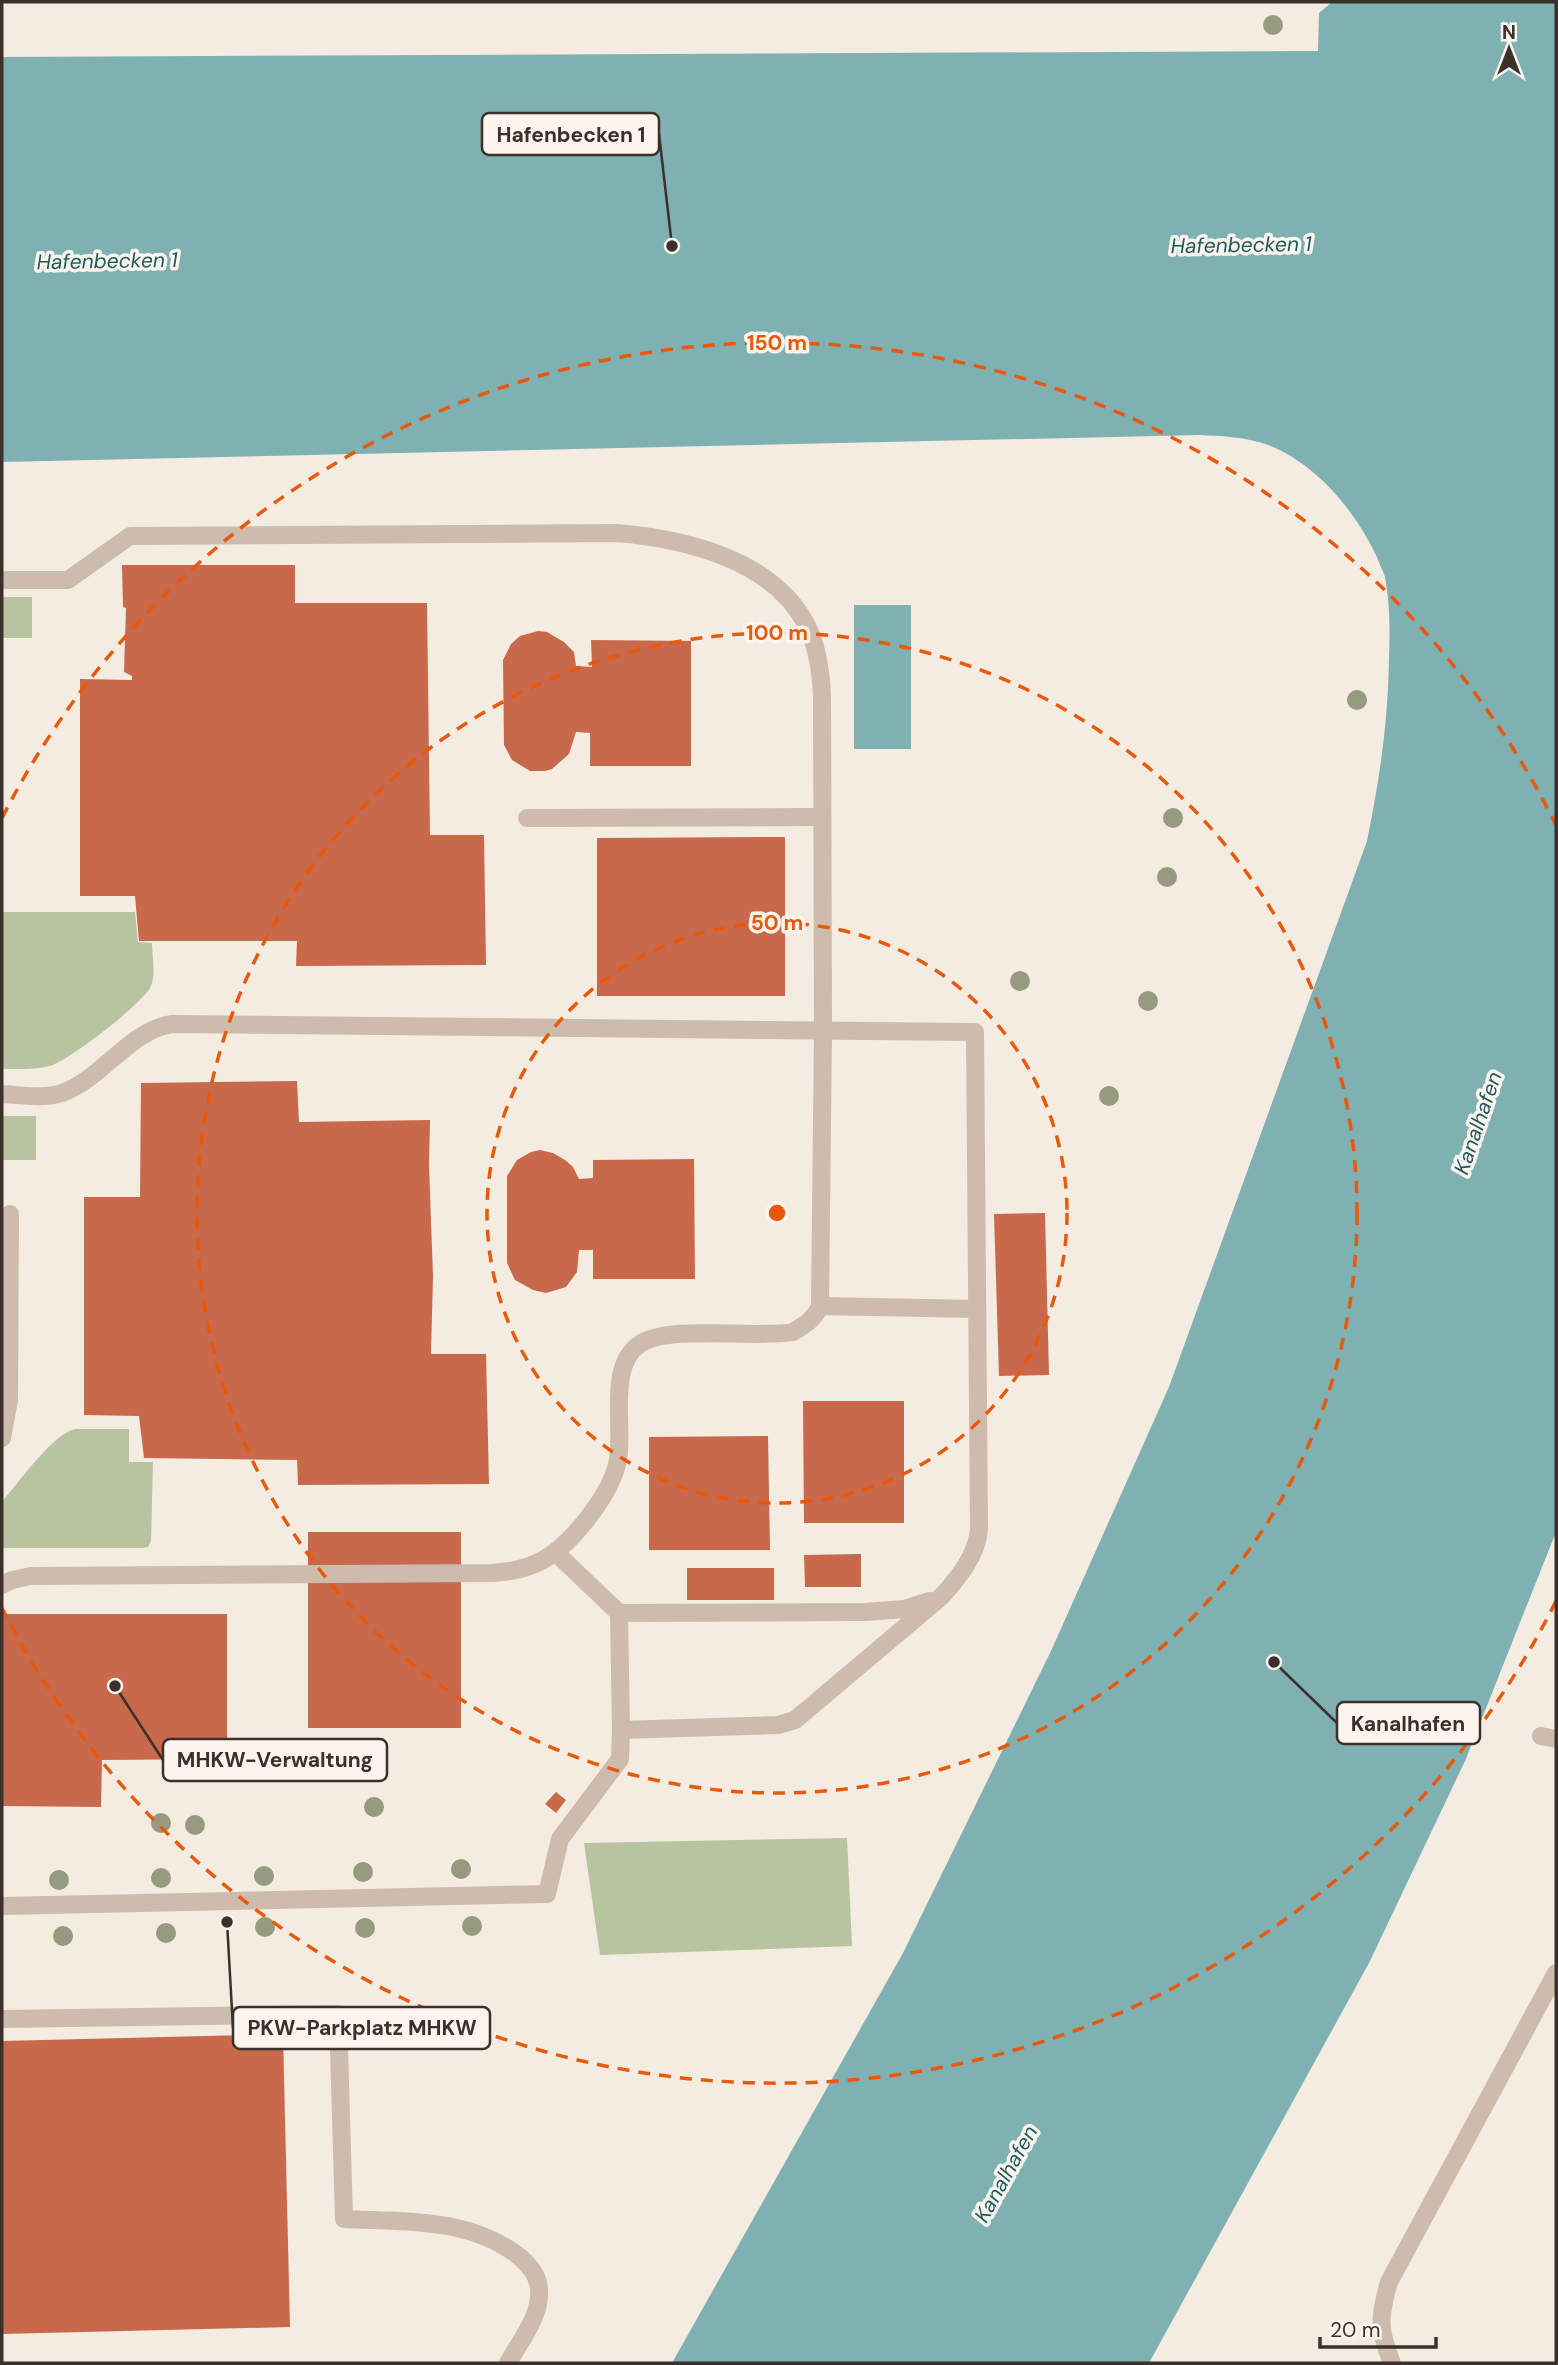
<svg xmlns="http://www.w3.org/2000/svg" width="1558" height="2365" font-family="'DM Sans',sans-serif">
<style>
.green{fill:#b8c4a0}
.water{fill:#7fb0b2}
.building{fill:#c8694b}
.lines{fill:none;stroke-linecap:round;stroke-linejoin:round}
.minor{stroke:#cdbbac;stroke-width:18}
.tree{fill:#969b7f}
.ring{fill:none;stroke:#e8590c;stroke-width:3.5;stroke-dasharray:12 9}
.labels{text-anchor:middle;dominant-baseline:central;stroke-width:7;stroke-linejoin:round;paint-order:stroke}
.water-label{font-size:21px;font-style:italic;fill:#1f5a5e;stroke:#fbf5ee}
.centre{fill:#e8590c;stroke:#fbf5ee;stroke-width:3.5}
.ring-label{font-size:21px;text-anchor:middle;font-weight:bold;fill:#e8590c;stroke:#fbf5ee;stroke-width:7;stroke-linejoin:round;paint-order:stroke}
.leader{fill:none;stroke:#3b302b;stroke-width:2.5}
.callout-dot{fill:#3b302b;stroke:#fbf5ee;stroke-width:2.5}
.callout{fill:#fbf5ee;stroke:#3b302b;stroke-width:2.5}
.callout-label{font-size:21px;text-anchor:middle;font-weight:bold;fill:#3b302b}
</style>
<rect width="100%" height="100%" fill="#f4ebe1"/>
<g class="green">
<rect x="2" y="597" width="30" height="41"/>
<path d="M2 912H135L138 942 152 943C152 955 156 974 151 986 144 1003 68 1061 50 1066 35 1070 18 1069 2 1069Z"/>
<rect x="2" y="1116" width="34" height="44"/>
<path d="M75 1429H129V1462H153L151 1541 148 1547 143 1548H2V1502C18 1483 53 1434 75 1429Z"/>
<polygon points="847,1838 852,1946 600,1955 584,1843"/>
</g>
<g class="water">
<path d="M1332 2H1556V1532L1465 1761 1369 1963 1149 2363H672L903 1953 1051 1651 1169 1387 1367 841C1380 777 1388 723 1389 657 1390 631 1390 603 1385 577 1383 570 1379 564 1377 557 1355 511 1317 464 1268 445 1246 437 1222 436 1200 435L2 462V57L1318 51 1319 13Z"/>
<rect x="854" y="605" width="57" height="144"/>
</g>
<g class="building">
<polygon points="122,565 295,565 295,603 427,603 430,835 484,835 486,965 296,966 297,941 139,941 135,896 80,896 80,679 132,680 132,676 124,672 126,608 123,607"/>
<polygon points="538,631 547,632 564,642 574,652 576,666 592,667 591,640 691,641 691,766 590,766 590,733 576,732 569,754 552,769 545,771 530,771 512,760 504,745 503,660 511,644 520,636"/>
<polygon points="785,837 785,996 597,996 597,838"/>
<polygon points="297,1081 299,1122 430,1120 429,1165 433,1276 431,1354 486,1354 489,1484 298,1485 297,1460 144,1458 139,1416 84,1415 84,1197 140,1197 141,1083"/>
<polygon points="540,1150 553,1153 565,1160 573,1167 579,1179 593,1178 593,1160 694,1159 695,1279 593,1279 593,1250 579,1250 577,1272 566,1287 546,1293 533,1290 515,1280 507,1263 507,1176 517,1160 531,1152"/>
<polygon points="1045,1213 1049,1375 999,1376 994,1214"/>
<polygon points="803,1401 904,1401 904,1523 804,1523"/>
<polygon points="768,1436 770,1550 649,1550 649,1437"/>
<rect x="308" y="1532" width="153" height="196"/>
<polygon points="861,1554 861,1587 805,1587 804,1555"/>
<rect x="687" y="1568" width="87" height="32"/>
<polygon points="3,1614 227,1614 227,1759 102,1760 101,1807 2,1806"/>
<polygon points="556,1792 566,1800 556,1813 545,1804"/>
<polygon points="283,2034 290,2327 2,2334 2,2041"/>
</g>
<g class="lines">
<g class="minor">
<path d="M2 580H68L130 536 618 533C684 539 772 559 806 624 818 646 821 672 822 697L823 1031 820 1306C814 1320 805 1325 793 1332 753 1339 671 1324 640 1344 607 1366 624 1426 618 1460 612 1493 572 1544 543 1560 527 1569 509 1572 492 1573L31 1576 12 1580 2 1585"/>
<polyline points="527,818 821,817"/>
<path d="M2 1094C20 1095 44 1099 62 1093 102 1079 130 1030 172 1024L975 1032 979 1529C977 1555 959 1577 942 1596L795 1720 778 1725 621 1730 620 1759 560 1839 547 1894 2 1906"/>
<polyline points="820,1306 977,1309"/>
<polyline points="2,1438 9,1400 10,1214"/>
<polyline points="555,1552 619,1613 621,1730"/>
<polyline points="619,1613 865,1612 904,1609 929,1601"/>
<polyline points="1541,1736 1556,1739"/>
<path d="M2 2019 338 2014 344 2219C405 2222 471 2217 521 2258 530 2266 539 2277 539 2290 541 2316 520 2341 508 2363"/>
<path d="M1392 2363C1378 2328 1379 2318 1389 2282L1556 1973"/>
</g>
</g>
<g class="tree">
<circle cx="1273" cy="25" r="10"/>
<circle cx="1357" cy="700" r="10"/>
<circle cx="1173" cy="818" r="10"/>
<circle cx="1167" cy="877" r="10"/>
<circle cx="1020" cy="981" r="10"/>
<circle cx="1148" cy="1001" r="10"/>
<circle cx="1109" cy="1096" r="10"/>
<circle cx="374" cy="1807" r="10"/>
<circle cx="161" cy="1823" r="10"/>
<circle cx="195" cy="1825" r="10"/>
<circle cx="461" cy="1869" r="10"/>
<circle cx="363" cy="1872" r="10"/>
<circle cx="264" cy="1876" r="10"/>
<circle cx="161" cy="1878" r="10"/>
<circle cx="59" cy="1880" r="10"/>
<circle cx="472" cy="1926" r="10"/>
<circle cx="265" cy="1927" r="10"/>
<circle cx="365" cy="1928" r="10"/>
<circle cx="166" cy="1933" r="10"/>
<circle cx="63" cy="1936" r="10"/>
</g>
<g class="ring">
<circle cx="777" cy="1213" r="290"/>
<circle cx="777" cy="1213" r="580"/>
<path d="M1556 1601A870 870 0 0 1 2 1608M2 818A870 870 0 0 1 1556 825"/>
</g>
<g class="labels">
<g class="water-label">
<text transform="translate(1241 245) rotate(-1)">Hafenbecken 1</text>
<text transform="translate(107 261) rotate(-1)">Hafenbecken 1</text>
<text transform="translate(1478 1123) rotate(-71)">Kanalhafen</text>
<text transform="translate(1006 2174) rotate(-61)">Kanalhafen</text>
</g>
</g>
<circle cx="777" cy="1213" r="10" class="centre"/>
<g class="ring-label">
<text x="777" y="350">150 m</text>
<text x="777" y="640">100 m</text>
<text x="777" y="930">50 m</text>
</g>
<path class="leader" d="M672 246L659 134M1274 1662L1337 1723M115 1686L163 1760M227 1922L233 2028"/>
<g class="callout-dot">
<circle cx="672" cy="246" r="7"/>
<circle cx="1274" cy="1662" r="7"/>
<circle cx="115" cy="1686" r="7"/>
<circle cx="227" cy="1922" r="7"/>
</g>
<g class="callout">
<rect x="482" y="113" width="177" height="42" rx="7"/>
<rect x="1337" y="1702" width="143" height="42" rx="7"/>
<rect x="163" y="1739" width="224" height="42" rx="7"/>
<rect x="233" y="2007" width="257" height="42" rx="7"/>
</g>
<g class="callout-label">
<text x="571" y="142">Hafenbecken 1</text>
<text x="1408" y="1731">Kanalhafen</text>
<text x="275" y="1767">MHKW-Verwaltung</text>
<text x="362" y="2035">PKW-Parkplatz MHKW</text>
</g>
<rect width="1558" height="2365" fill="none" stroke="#3b302b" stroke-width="7"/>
<g transform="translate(1509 49)" stroke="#fbf5ee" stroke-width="5" paint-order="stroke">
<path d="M0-5L12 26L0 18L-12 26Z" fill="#3b302b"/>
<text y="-10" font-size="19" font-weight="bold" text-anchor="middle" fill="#3b302b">N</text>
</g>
<path d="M1320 2337v10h116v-10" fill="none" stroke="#3b302b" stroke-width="3.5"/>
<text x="1330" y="2337" font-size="21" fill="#3b302b" stroke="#fbf5ee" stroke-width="5" paint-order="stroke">20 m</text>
</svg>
